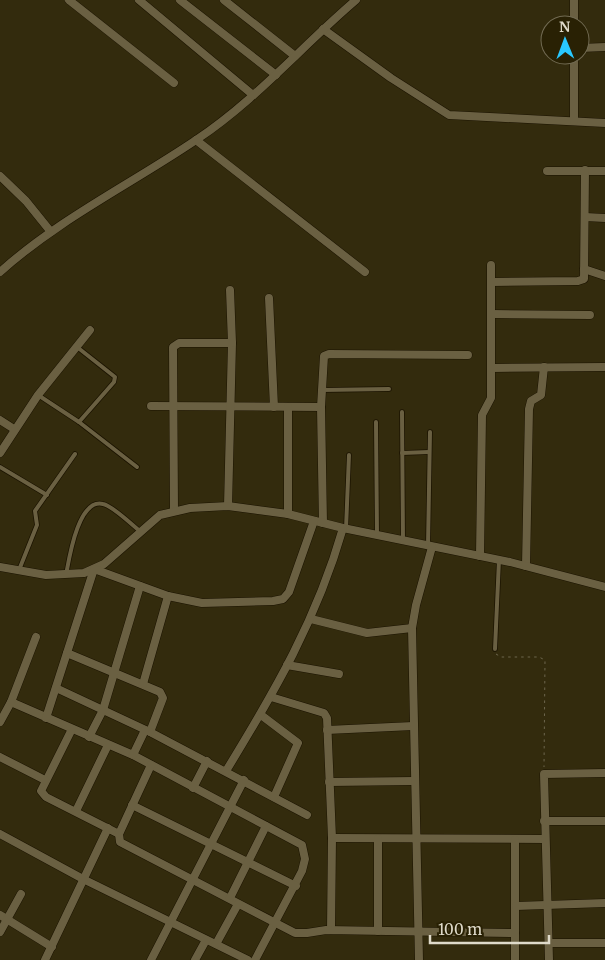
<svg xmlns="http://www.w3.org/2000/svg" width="605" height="960" font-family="Merriweather,serif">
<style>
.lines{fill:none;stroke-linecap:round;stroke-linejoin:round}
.service-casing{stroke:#1b1300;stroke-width:5.5}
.minor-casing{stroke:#1b1300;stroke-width:9}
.path{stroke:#6d664d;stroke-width:1;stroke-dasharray:2.5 4;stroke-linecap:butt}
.service{stroke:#6a6042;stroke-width:4}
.minor{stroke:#6a6042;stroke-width:8}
</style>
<rect width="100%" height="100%" fill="#332b0d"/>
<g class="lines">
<defs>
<g id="service">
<polyline points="77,347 115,377 114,382 79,422"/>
<polyline points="322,390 389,389"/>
<polyline points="38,395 79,422 137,467"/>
<polyline points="402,412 403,541"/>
<polyline points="376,422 377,535"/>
<polyline points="402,453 429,452"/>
<polyline points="0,467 47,495"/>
<polyline points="346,529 349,455"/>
<polyline points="428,546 430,432"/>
<polyline points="19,570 37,525 35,511 75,454"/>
<path d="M66 575C69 559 78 498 103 504 113 506 132 525 141 532"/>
<polyline points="495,649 499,560"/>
</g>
<g id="minor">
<polyline points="69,0 174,83"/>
<polyline points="139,0 253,95"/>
<polyline points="180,0 276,75"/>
<polyline points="224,0 295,56"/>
<polyline points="574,0 574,25"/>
<polyline points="323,29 391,78 449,115 605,123"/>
<polyline points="580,48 605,47"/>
<polyline points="574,121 574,55"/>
<polyline points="196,140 365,272"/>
<polyline points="547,171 605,171"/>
<polyline points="0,176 26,201 51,232"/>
<polyline points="585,217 605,218"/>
<polyline points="584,269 605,276"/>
<path d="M0 272C59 219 131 184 196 140 255 101 302 46 356 0"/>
<polyline points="492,282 578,281 584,279 585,170"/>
<polyline points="269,298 274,407"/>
<polyline points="492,314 590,315"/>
<polyline points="493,368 605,367"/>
<polyline points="151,406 321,407"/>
<polyline points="288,407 288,514"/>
<polyline points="0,420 14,429"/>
<polyline points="0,453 38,395 90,330"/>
<polyline points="228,506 232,343 230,290"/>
<polyline points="174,510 173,347 179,343 232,343"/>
<polyline points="323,523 321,407 324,356 329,354 468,355"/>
<polyline points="480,556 482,415 491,398 491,265"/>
<polyline points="526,566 529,409 531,401 541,395 544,367"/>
<polyline points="0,567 46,575 84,573 104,564 160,515 190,508 228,506 288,514 343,528 510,562 605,587"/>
<polyline points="311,619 367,633 412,628"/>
<polyline points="67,653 160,692 163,698 150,732 307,815"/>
<polyline points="287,665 339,674"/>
<polyline points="143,684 168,596"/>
<polyline points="56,688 150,732"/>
<polyline points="271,697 324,713 327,718 332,838 331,930"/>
<polyline points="11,702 133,755 302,845 305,859 302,871 255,960"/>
<polyline points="261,715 298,743 274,797"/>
<polyline points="46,718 94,569 168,596 202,603 273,601 283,599 289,592 314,521"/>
<polyline points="0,722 11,702 36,637"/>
<polyline points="72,729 41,791 46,797 119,834"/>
<polyline points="327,730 413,726"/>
<polyline points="89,737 103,710 140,586"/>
<polyline points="133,755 145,730"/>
<polyline points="0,757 45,780"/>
<polyline points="151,765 119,834 120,842 295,933 307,933 326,930 515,933"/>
<path d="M226 771C275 691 317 619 343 528"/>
<polyline points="329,782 414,781"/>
<polyline points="193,788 207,761"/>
<polyline points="132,805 296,886"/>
<polyline points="76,811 108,745"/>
<polyline points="544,821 605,821"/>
<polyline points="0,834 83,879 248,960"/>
<polyline points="332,838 545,839"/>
<polyline points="378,839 378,931"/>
<polyline points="515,840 515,960"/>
<polyline points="230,898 266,826"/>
<polyline points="516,906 605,903"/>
<polyline points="0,915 52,947"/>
<polyline points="0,932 21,894"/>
<polyline points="549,943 605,943"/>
<polyline points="216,944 238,904"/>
<polyline points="45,960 108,828"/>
<polyline points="151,960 244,780"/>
<polyline points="195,960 206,940"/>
<polyline points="419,960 412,628 416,605 432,547"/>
<polyline points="549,960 544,774 605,773"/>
</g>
</defs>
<use href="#service" class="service-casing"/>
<use href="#minor" class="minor-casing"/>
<polyline class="path" points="496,654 501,657 539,657 545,660 544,767"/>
<use href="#service" class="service"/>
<use href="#minor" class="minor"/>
</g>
<g transform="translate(565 40) rotate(359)"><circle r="24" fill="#292104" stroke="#726b53"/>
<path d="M0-4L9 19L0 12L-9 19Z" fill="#29c8ff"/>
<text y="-8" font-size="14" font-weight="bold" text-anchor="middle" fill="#dfdaca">N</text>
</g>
<path d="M430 935v8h119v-8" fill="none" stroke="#dfdaca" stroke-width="2.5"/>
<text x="438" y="935" font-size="15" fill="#dfdaca" stroke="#292104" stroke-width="4" paint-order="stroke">100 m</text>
</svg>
